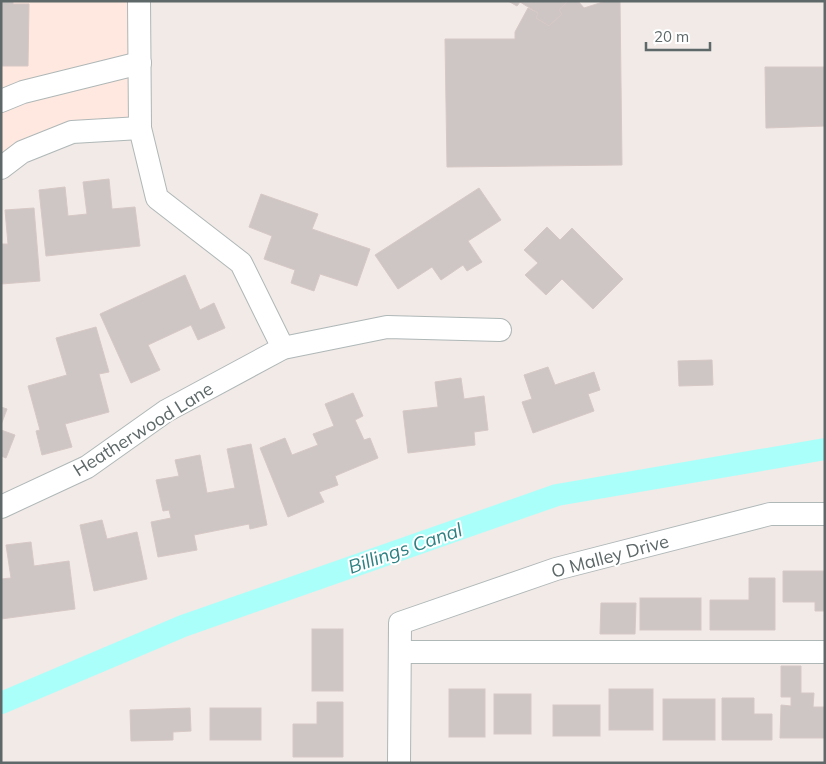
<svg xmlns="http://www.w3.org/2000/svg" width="826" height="764" font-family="Mulish,sans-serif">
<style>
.commercial{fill:#ffe8df}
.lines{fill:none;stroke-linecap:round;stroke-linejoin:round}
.canal{stroke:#aafffa;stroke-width:22}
.building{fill:#cdc6c4;stroke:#d7c8c5}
.minor-casing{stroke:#afb7b7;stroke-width:24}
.minor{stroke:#fff;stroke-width:22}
.labels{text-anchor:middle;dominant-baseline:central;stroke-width:4;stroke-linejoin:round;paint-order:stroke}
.street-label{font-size:18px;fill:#5e6868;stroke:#fff}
.water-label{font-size:19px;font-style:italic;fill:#2e8082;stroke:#fff}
</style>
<rect width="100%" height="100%" fill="#f1eae7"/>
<polygon class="commercial" points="1,1 139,1 140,128 72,132 1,168"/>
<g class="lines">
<polyline class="canal" points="1,703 183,626 557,495 825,449"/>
</g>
<g class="building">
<polygon points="1,1 13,1 13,4 29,4 28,66 1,66"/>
<polygon points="508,1 568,1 559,10 562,14 549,26 536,18 538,13 520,2 517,6"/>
<polygon points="568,1 578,1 584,8 606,1 620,1 622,165 447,167 445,39 515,39 515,32 528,8 538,13 536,18 549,26 562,14 559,10"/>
<polygon points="765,67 825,67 825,126 766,128"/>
<polygon points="109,179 112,209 135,207 140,246 46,256 39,190 65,187 68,216 87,214 83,182"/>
<polygon points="479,188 501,220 468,241 482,262 467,271 463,265 441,280 432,267 398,289 375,255"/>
<polygon points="261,194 318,214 312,229 370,249 357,286 320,274 314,291 291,283 295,270 264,259 272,236 249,227"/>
<polygon points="34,208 40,281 1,284 1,244 8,244 5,210"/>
<polygon points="547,227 560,240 572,228 623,279 593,309 562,279 546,295 525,275 538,263 524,250"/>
<polygon points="185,275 200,310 214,303 225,328 198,340 191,325 148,345 160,370 131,383 100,314"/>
<polygon points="96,327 109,372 99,374 109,412 65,424 72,447 42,455 36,431 40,430 28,386 67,375 56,338"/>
<polygon points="712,360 713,385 679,386 678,361"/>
<polygon points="548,367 555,385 594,372 600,390 588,394 594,411 533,433 522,402 532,399 524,375"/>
<polygon points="461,378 464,399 484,396 488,430 474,432 475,445 408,453 403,411 438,407 435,382"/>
<polygon points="353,393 363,416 355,420 364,440 370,438 378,458 335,476 338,485 319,492 324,502 288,517 260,448 285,438 292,455 318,445 313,434 334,426 325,404"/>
<polygon points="1,407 7,409 1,425"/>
<polygon points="1,430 15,435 6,458 1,456"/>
<polygon points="251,444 267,525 250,529 249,524 194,535 197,550 158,557 151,522 171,518 169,510 163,511 156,480 179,476 175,460 200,455 207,493 235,488 227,449"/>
<polygon points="102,520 107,539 137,532 147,579 94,591 80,525"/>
<polygon points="31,542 34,566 69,561 75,609 1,619 1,579 11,578 6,545"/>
<polygon points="783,571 825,571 825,611 815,611 815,602 783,602"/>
<polygon points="749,578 775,578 775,630 710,630 710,600 749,600"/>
<rect x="640" y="598" width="61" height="32"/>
<polygon points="601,603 636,603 635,634 600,634"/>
<rect x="312" y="629" width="31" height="62"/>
<polygon points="781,666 801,666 801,693 814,693 813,707 825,707 825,738 780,738 781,705 791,706 791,697 781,697"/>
<rect x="449" y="689" width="36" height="48"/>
<rect x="609" y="689" width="44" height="41"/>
<rect x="494" y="694" width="37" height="40"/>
<polygon points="722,698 754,698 754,714 772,714 772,740 722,740"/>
<rect x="663" y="699" width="52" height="41"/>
<polygon points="317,702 343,702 343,757 293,757 293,724 317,724"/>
<rect x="553" y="705" width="47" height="31"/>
<polygon points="190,708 191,731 173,732 173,740 131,741 130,710"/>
<rect x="210" y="708" width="51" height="32"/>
</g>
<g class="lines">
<defs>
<g id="minor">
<polyline points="139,1 140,128 157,198 241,263 283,348"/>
<polyline points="1,101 23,92 140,63"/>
<polyline points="1,168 22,152 72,132 140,128"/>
<polyline points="1,507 87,467 166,411 283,348 387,327 500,330"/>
<polyline points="400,652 825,652"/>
<polyline points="399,763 400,623 556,569 770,514 825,514"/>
</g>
</defs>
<use href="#minor" class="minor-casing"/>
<use href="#minor" class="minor"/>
</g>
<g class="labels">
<g class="street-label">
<text transform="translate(143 429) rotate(-32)">Heatherwood Lane</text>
<text transform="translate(610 556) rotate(-15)">O Malley Drive</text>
</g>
<g class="water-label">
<text transform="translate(405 548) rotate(-19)">Billings Canal</text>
</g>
</g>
<rect width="826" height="764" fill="none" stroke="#5e6868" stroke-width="5"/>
<path d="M646 42v8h64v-8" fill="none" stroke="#5e6868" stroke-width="2.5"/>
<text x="654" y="42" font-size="15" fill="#5e6868" stroke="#ffffff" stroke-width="4" paint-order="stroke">20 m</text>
</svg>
